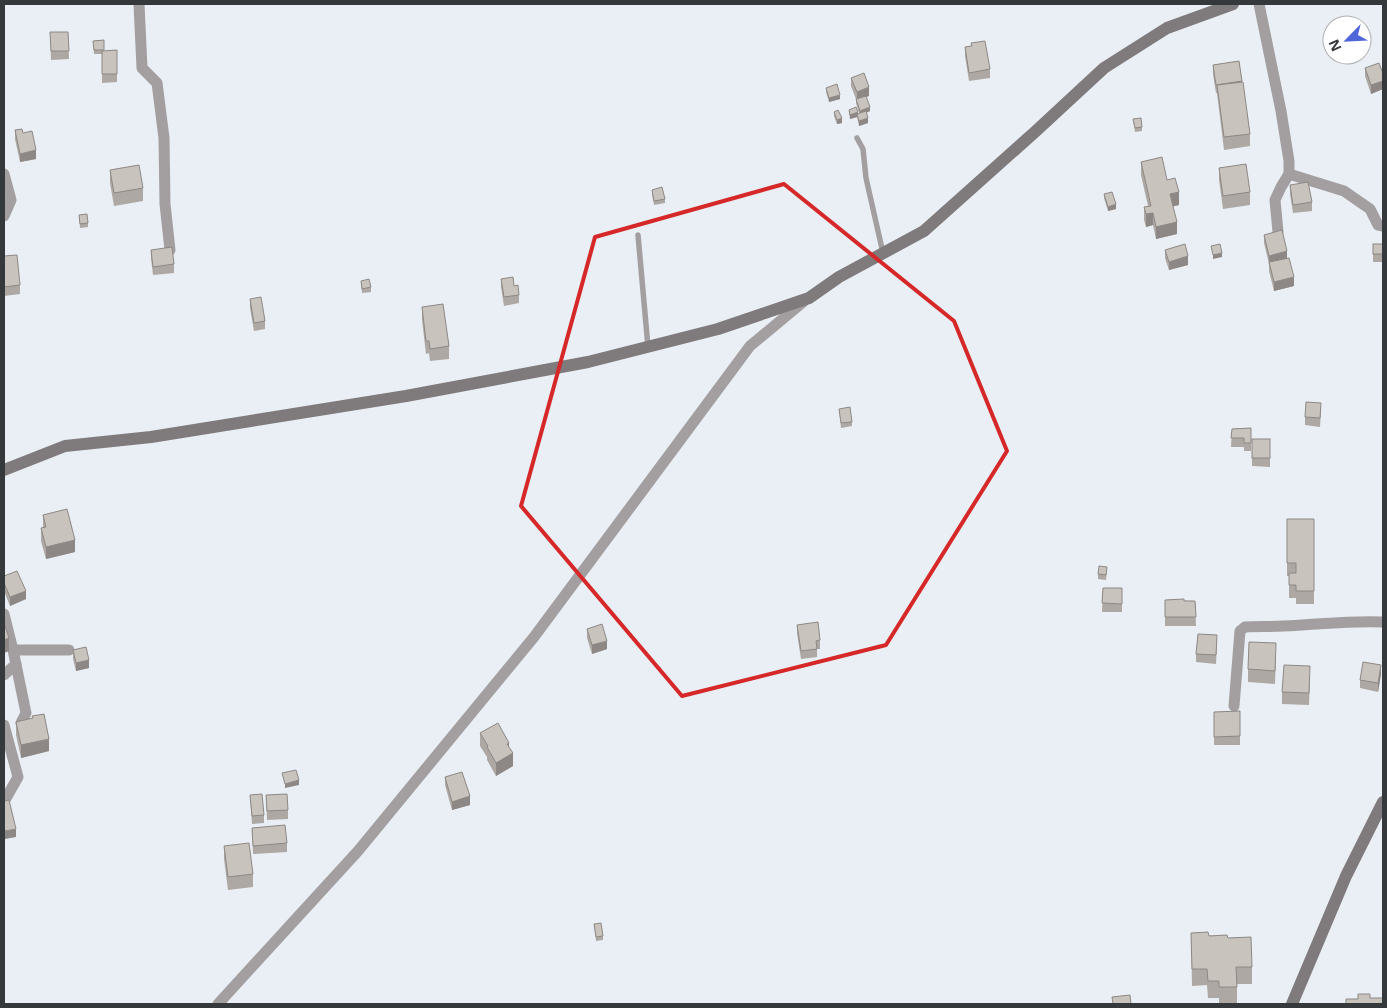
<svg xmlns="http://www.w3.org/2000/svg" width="1387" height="1008" font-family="'Open Sans',sans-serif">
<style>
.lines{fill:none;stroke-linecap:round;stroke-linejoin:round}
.lane{stroke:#a39fa0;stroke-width:5.5}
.street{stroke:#a39fa0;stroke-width:11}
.secondary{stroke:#7f7a7b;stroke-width:12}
.wall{fill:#ada8a3}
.shaded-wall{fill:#8d8885}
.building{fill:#c9c3be;stroke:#8d8885}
.marked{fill:none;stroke:#d62828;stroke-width:4;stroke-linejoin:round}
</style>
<rect width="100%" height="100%" fill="#e9eff4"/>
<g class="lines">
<g class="lane">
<polyline points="857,138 863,149 866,178 883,253"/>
<polyline points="638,235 648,347"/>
</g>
<g class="street">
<polyline points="139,4 142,68 157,83 164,138 165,204 170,250"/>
<polyline points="1259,4 1281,111 1289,161 1289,174 1281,187 1275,200 1278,232"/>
<polyline points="4,174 11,200 4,216"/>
<polyline points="1289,174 1344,191 1370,209 1378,225 1383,226"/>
<polyline points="4,614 13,650 26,713 21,723"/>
<polyline points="13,650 69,650"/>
<polyline points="4,675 16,664"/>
<path d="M1234 706 1240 631 1245 627C1257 626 1270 627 1283 626 1317 625 1350 620 1383 622"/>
<polyline points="4,725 18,777 5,800"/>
<polyline points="218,1004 358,851 534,637 750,346 803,302"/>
</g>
<g class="secondary">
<polyline points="4,470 65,446 151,437 406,396 588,362 718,329 809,298 839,277 924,231 1036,131 1104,68 1167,28 1233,4"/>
<polyline points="1292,1004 1346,876 1383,802"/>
</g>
</g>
<g class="wall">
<polygon points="50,32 68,32 69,59 51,60"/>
<polygon points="104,40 104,51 117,50 117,82 102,83 102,54 94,54 93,41"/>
<polygon points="971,43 990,69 990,78 969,81 965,56 965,47 971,46"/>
<polygon points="1239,61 1250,134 1250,146 1224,150 1217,93 1216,93 1213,74 1213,65"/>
<polygon points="1365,68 1383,71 1383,89 1371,94 1365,76"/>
<polygon points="851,78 869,96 866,97 870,111 866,113 868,123 859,126 857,117 850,119 849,114 849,110 858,113 859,113 856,103 856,99 851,86"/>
<polygon points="826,88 840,99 829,102 826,92"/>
<polygon points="834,112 842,123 837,124 834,116"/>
<polygon points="1133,119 1142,127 1142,131 1135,132"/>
<polygon points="15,130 23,133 36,159 20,162 15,139"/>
<polygon points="1141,162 1167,180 1179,205 1173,206 1177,234 1156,239 1153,225 1146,227 1144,220 1144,207 1148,206 1141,175"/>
<polygon points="1219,168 1250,192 1250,205 1223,209 1219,180"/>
<polygon points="110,170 143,188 143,201 114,206 110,183"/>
<polygon points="1290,185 1312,202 1312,211 1293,213 1290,194"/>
<polygon points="652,190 665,199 665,203 654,205 652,194"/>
<polygon points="1104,194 1116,209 1108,211 1104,198"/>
<polygon points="79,215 88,223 88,227 80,228"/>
<polygon points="1264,235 1287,258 1294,286 1274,291 1269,271 1269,264 1264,243"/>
<rect x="1373" y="244" width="10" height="18"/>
<polygon points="151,250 174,264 174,273 153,275 151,258"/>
<polygon points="1165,250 1188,265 1169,270 1165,258"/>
<polygon points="4,256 20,285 20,294 4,296"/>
<polygon points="501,279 514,286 519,295 519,303 504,306 501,287"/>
<polygon points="361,281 371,287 371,292 362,293"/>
<polygon points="250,299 265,321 265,329 254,331 250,308"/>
<polygon points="422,307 449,346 449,359 430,361 429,353 426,354 422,320"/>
<polygon points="839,409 852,422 852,426 841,428"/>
<polygon points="1321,411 1320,427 1305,425 1305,417"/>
<polygon points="1251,428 1251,451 1244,451 1244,447 1231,447 1232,429"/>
<polygon points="1252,439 1270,439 1270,467 1252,466"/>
<polygon points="43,515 75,552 46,559 41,541 41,528 43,528"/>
<polygon points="1287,519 1314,519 1314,604 1296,604 1296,598 1289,598 1289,576 1287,576"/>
<polygon points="1107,571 1106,580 1098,579 1098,574"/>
<polygon points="4,576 26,599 10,606 4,591"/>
<polygon points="1103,588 1122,588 1122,612 1102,612"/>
<polygon points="1165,600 1195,601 1196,626 1165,626"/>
<polygon points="797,625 820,640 820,649 817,649 817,657 801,659 797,633"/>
<polygon points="587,629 607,649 592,654 587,638"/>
<polygon points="1217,644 1216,664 1196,662 1196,654"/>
<polygon points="73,650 89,668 76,671 73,659"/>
<polygon points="1276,656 1275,684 1248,682 1248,669"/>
<polygon points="1381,674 1378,692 1360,688 1360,680"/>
<polygon points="1310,679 1309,705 1282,704 1282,692"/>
<polygon points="1240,711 1240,745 1214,745 1214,712"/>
<polygon points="32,718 49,751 21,758 16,735 16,722"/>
<polygon points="480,733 509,748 513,766 496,776 487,760 487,757 480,746"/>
<polygon points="445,777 470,805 452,810 445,785"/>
<polygon points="250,795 264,815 264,823 252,824"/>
<polygon points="266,795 288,810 288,819 267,820"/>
<polygon points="252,828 287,843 287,852 253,854"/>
<polygon points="224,846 253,874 253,887 228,890 224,859"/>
<polygon points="594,924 603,936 603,940 596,941"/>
<polygon points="1191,933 1228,938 1252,967 1252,984 1237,984 1237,1004 1219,1004 1219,998 1208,998 1207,985 1192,986"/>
</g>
<g class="shaded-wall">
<polygon points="1383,81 1383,89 1371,94 1371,85"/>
<polygon points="869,87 869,96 857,100 857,92"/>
<polygon points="840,95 840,99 829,102 829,98"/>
<polygon points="870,107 870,111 860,115 860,111"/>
<polygon points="858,112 858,117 857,114 857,117 850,119 850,115"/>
<polygon points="842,118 842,123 837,124 837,120"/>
<polygon points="868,118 868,123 859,126 859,121"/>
<polygon points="36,150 36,159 20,162 20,154"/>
<polygon points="1179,192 1179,205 1170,207 1170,194"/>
<polygon points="1116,204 1116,209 1108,211 1108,207"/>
<polygon points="1153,213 1153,225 1146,227 1146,214"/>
<polygon points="1177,222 1177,234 1156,239 1156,227"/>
<polygon points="1287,251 1287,260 1269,264 1269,256"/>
<polygon points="1222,253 1222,257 1213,259 1213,255"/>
<polygon points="1188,256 1188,265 1169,270 1169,262"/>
<polygon points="1294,277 1294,286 1274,291 1274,282"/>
<polygon points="75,540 75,552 46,559 46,547"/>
<polygon points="26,591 26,599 10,606 10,597"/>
<polygon points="9,638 9,651 4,653 4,640"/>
<polygon points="607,641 607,649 592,654 592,645"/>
<polygon points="89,660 89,668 76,671 76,663"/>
<polygon points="1381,665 1381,674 1378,692 1378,683"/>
<polygon points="49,739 49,751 21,758 21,745"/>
<polygon points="509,743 509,755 513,753 513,766 496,776 496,763 507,744"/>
<polygon points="299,780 299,785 285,788 285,784"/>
<polygon points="470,796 470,805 452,810 452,802"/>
<polygon points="16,829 16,837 5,839 5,831"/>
</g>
<g class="building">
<polygon points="50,32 68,32 69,51 51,51"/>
<polygon points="104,40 104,50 94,50 93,41"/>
<polygon points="985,41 990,69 969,73 965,47 972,46 971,43"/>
<polygon points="117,50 117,74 102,74 102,51"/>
<polygon points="1239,61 1242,81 1216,85 1213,65"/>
<polygon points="1379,63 1382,71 1383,71 1383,81 1371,85 1365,68"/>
<polygon points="864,73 869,87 857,92 851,78"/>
<polygon points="1243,82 1250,134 1224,137 1217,85"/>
<polygon points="837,84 840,95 829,98 826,88"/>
<polygon points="866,96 870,107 860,111 856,99"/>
<polygon points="856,107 858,112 850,115 849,110"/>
<polygon points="838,110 842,118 837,120 834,112"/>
<polygon points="866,111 868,118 859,121 857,114"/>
<polygon points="1141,118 1142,127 1135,128 1133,119"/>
<polygon points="22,129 23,133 32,131 36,150 20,154 15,130"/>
<polygon points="1162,157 1167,180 1175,178 1179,192 1170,194 1177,222 1156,227 1153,213 1146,214 1144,207 1151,206 1141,162"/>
<polygon points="1246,164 1250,192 1223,196 1219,168"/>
<polygon points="139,165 143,188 114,193 110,170"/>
<polygon points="1308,182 1312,202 1293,205 1290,185"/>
<polygon points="662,187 665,199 654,201 652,190"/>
<polygon points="1112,192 1116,204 1108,207 1104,194"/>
<polygon points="87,214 88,223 80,224 79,215"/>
<polygon points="1282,230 1287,251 1269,256 1264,235"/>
<polygon points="1185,244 1188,256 1169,262 1165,250"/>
<polygon points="1220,244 1222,253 1213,255 1211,246"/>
<rect x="1373" y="244" width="10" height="10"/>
<polygon points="172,247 174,264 153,267 151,250"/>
<polygon points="17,255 20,285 4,287 4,256"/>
<polygon points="1289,258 1294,277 1274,282 1269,262"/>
<polygon points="513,277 514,286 518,285 519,295 504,297 501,279"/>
<polygon points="369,279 371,287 362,289 361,281"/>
<polygon points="261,297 265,321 254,323 250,299"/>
<polygon points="443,304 449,346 430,349 429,341 426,341 422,307"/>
<polygon points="1306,402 1321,403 1320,418 1305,417"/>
<polygon points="850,407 852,422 841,423 839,409"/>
<polygon points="1251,428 1251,443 1244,443 1244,438 1231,438 1232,429"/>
<rect x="1252" y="439" width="18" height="19"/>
<polygon points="67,509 75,540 46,547 41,528 46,527 43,515"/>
<polygon points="1287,519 1314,519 1314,591 1296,591 1296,585 1289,585 1289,573 1296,573 1296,563 1287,563"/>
<polygon points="1099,566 1107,567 1106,575 1098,574"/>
<polygon points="17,571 26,591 10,597 4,583 4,576"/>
<polygon points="1103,588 1122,588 1122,604 1102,603"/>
<polygon points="1184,599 1184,601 1195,601 1196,617 1165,617 1165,600"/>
<polygon points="818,622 820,640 816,641 817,649 801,651 797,625"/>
<polygon points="4,623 9,638 4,640"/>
<polygon points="602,624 607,641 592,645 587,629"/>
<polygon points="1198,634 1217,635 1216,655 1196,654"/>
<polygon points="1249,642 1276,643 1275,671 1248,669"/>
<polygon points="86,647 89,660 76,663 73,650"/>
<polygon points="1363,662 1381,665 1378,683 1360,680"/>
<polygon points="1284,665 1310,666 1309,693 1282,692"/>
<polygon points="1240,711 1240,736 1214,737 1214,712"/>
<polygon points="44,714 49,739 21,745 16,722 33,718 32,716"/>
<polygon points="498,723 509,743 507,744 513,753 496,763 487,747 488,746 480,733"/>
<polygon points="296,770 299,780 285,784 282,773"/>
<polygon points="462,772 470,796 452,802 445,777"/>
<polygon points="262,794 264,815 252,816 250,795"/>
<polygon points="287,794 288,810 267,811 266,795"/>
<polygon points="9,800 16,829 5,831 4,827 4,801"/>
<polygon points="285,825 287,843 253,846 252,828"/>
<polygon points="249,843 253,874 228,877 224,846"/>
<polygon points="601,923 603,936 596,937 594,924"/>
<polygon points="1208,932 1209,936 1227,935 1228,938 1251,937 1252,967 1236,967 1237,987 1219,987 1219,981 1208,981 1207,969 1192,969 1191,933"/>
<polygon points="1358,994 1370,994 1370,998 1383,998 1383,1004 1346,1004 1346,999 1358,999"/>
<polygon points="1130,995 1131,1004 1113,1004 1112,997"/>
</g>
<path class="marked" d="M784 184 954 321 1007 451 886 645 682 696 521 506 595 237Z"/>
<rect width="1387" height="1008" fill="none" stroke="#36393b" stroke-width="10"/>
<g transform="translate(1347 40) rotate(246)"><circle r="24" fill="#ffffff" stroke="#afb0b1"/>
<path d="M0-4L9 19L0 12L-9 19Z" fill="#4f65da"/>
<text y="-8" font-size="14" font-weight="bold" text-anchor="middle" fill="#36393b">N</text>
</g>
</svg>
